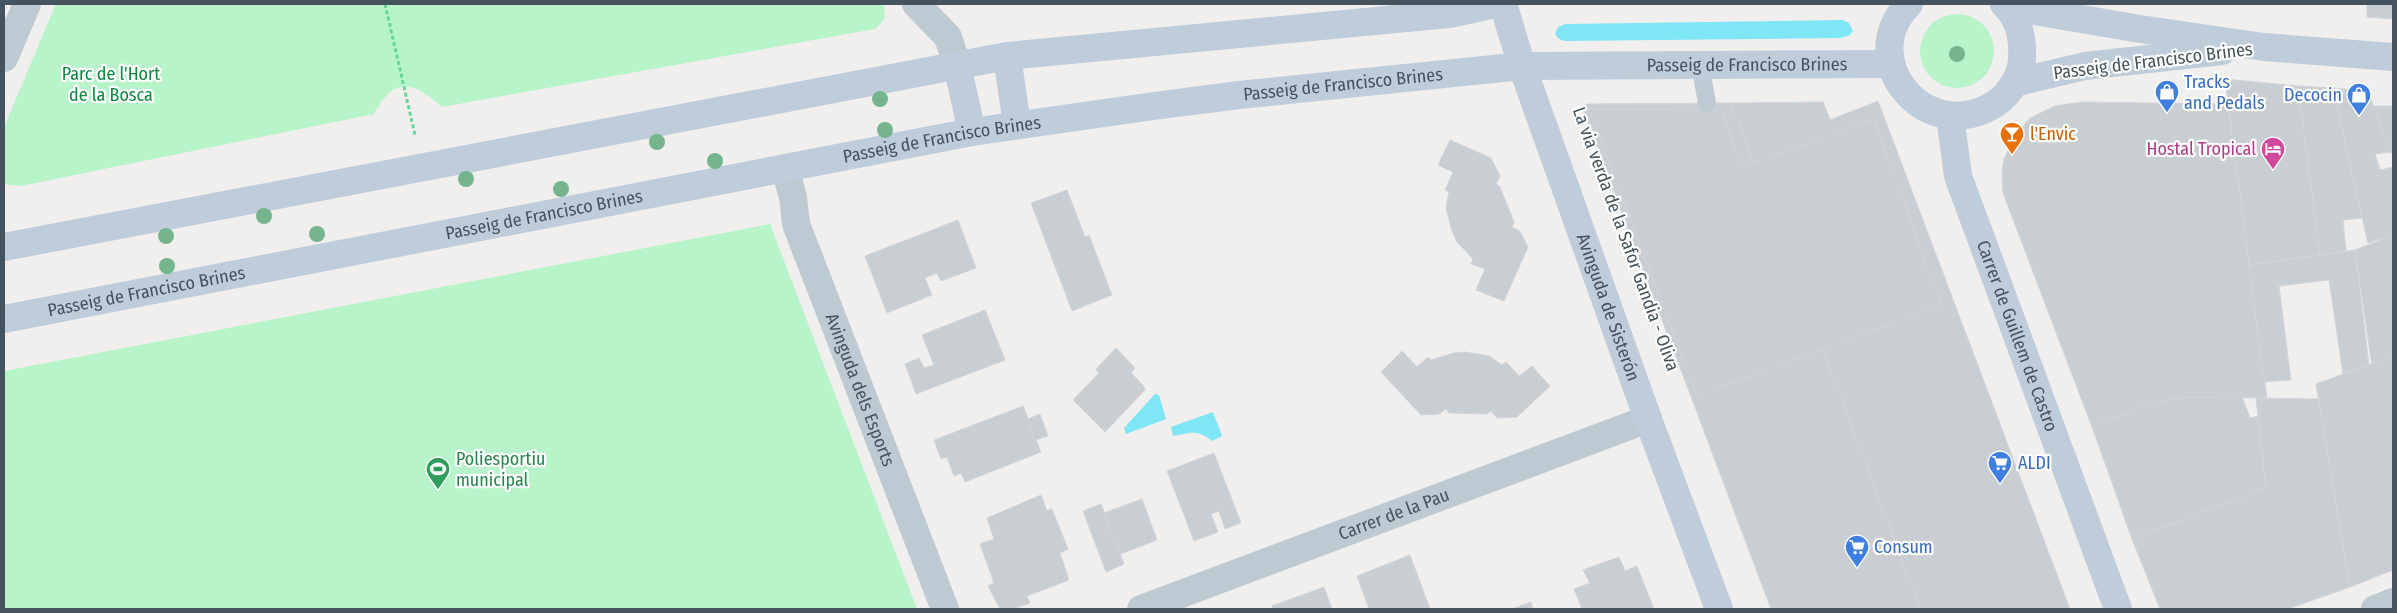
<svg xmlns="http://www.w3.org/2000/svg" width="2397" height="613" font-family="'Fira Sans Condensed',sans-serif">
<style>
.green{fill:#b7f4ca}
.water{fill:#7fe6f5}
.building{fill:#c9ced3;stroke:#d1d5da}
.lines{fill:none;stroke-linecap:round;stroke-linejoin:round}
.path{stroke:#6bd599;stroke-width:3;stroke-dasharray:4 2.5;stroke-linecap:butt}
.lane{stroke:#bdcad2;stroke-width:18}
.street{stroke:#bdcad2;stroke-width:28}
.secondary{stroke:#becdd9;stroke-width:28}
.tree{fill:#74b58e}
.labels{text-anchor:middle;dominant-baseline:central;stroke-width:4.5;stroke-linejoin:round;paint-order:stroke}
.street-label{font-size:18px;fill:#44535d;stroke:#fff}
.park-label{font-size:18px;fill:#0d8740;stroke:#fff}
.shop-label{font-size:18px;fill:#366cbe;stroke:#fff;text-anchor:start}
.food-label{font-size:18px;fill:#c56008;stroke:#fff;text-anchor:start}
.hotel-label{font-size:18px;fill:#b23c85;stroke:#fff;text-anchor:end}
.leisure-label{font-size:18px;fill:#27864d;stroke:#fff;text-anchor:start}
</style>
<rect width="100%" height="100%" fill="#f1eeee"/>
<g class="green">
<path d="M56 4H883C887 16 885 21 875 29L442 107C414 82 394 75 374 114L21 186 4 184V127Z"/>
<circle cx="1957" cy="51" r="37"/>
<polygon points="770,224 917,609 4,609 4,371"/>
</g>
<g class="water">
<polygon points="1843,20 1849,23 1853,31 1850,35 1841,38 1565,41 1559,39 1555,34 1558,27 1565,24"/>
<polygon points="1155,394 1159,395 1166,419 1126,434 1124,428"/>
<path d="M1213 412 1222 436 1212 441C1196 428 1189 434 1173 436L1171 427Z"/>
</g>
<g class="building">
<polygon points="2367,4 2393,4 2393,19 2367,17"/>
<polygon points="2225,79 2298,86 2320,255 2249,265"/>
<polygon points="2298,86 2333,88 2362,218 2343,220 2346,251 2320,255"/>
<polygon points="2333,88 2368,91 2391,152 2375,154 2380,170 2393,167 2393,235 2368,243"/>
<polygon points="1878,101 2070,609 1920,609 1731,103 1823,102 1830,120"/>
<polygon points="2081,102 2228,104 2267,398 2187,397 2152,403 2092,427 2003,193 2002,172 2004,159 2014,137 2030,118 2055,106"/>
<polygon points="1731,103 1920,609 1771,609 1583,110 1587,104"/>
<polygon points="2374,106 2393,106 2393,156 2391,152"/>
<polygon points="1589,109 1722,110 1742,168 1874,119 1941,305 1697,396"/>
<polygon points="1450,140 1491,158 1500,176 1496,184 1500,187 1514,222 1512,227 1520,231 1528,247 1504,301 1476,290 1485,269 1471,264 1473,259 1457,242 1452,231 1446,208 1449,192 1445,190 1453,172 1438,165"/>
<polygon points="1067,190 1085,237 1089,235 1112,295 1072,311 1031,203"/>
<polygon points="958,220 976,268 941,281 937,273 925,278 932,295 887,313 865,256"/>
<polygon points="2393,235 2393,358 2372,366 2355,250"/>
<polygon points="2355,250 2369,365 2343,374 2329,280 2279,286 2291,380 2264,382 2249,265"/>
<polygon points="985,310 1005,360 916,394 905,364 919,358 924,368 934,365 922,335"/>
<polygon points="1116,348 1135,368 1131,373 1143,385 1145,390 1105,432 1073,400 1099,373 1096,369"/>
<polygon points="1402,351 1417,367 1428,357 1431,360 1454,353 1465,352 1489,356 1502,365 1506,362 1519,376 1532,366 1550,386 1517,417 1497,418 1491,411 1487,414 1449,413 1446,409 1439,414 1421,415 1381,372"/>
<polygon points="2393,356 2393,570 2350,587 2316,384"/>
<polygon points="2187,397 2242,397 2250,418 2258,416 2266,488 2132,539 2092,427 2152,403"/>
<polygon points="2256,398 2319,399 2350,587 2288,609 2160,609 2132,539 2266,488"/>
<polygon points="1023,406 1041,452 965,482 961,473 954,476 947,457 941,459 934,440"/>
<polygon points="1040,414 1048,436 1035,440 1028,419"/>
<polygon points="1214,453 1241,523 1225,529 1219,511 1211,514 1218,532 1194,541 1167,471"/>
<polygon points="1041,495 1047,511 1052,509 1068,549 1060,553 1069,580 1027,596 1030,603 1013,609 1000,609 988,586 994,583 980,544 994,539 987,518"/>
<polygon points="1142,499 1157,540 1120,554 1104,513"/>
<polygon points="1101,504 1124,564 1106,572 1083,511"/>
<polygon points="1410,555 1430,609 1369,609 1357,576"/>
<polygon points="1619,557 1625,571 1637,566 1654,609 1582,609 1574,589 1590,583 1583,570"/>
<polygon points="1324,587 1332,609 1273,609 1272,606"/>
<polygon points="1531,602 1533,609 1512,609"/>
</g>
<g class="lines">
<polyline class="path" points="385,4 415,135"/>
<polyline class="lane" points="1700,64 1707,103"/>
<g class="street">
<polyline points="916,4 948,37 957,65"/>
<polyline points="4,58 27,4"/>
<path id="s1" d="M785 168 793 197 796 224 945 609"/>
<path id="s2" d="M1141 609 1648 419"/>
<polyline points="2375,609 2393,602"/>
</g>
<g class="secondary">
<path id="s3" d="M1503 4 1522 66 1648 419 1719 609"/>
<path d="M1909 4C1853 60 1928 150 1998 102 2010 93 2021 75 2022 60 2023 39 2020 19 2004 4"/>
<polyline points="2006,6 2140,29 2264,47 2393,57"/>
<polyline points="1007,56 1017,125"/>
<polyline points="957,65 972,132"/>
<polyline points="2014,83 2085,66 2222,51"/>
<path id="s4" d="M1950 116 1958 176 2118 609"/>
<polyline points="4,247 1007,56 1449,14 1496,4"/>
<path id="s5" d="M4 319 972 132 1154 106 1239 95 1522 66 1891 64"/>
</g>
</g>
<g class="tree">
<circle cx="1957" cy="54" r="8"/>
<circle cx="880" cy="99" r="8"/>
<circle cx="885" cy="130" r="8"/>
<circle cx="657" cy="142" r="8"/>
<circle cx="715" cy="161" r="8"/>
<circle cx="466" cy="179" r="8"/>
<circle cx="561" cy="189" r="8"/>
<circle cx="264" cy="216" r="8"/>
<circle cx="317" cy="234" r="8"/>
<circle cx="166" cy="236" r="8"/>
<circle cx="167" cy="266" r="8"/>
</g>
<defs>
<symbol id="shop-pin" viewBox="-11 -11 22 30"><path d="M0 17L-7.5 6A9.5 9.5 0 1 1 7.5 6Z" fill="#3f7fe0" stroke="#fff"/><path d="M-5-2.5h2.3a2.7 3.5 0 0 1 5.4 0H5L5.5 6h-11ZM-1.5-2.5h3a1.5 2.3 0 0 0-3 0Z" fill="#fff"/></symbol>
<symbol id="bar-pin" viewBox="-11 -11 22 30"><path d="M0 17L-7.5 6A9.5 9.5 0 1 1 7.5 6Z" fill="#e8710a" stroke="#fff"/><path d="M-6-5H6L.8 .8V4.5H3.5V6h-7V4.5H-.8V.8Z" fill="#fff"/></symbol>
<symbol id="hotel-pin" viewBox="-11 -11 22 30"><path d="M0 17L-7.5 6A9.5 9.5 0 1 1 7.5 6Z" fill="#d1479c" stroke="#fff"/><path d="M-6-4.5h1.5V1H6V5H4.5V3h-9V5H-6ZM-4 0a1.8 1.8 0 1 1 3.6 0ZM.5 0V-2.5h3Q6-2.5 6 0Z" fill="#fff"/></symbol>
<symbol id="supermarket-pin" viewBox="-11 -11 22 30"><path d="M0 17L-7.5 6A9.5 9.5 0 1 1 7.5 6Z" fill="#3f7fe0" stroke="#fff"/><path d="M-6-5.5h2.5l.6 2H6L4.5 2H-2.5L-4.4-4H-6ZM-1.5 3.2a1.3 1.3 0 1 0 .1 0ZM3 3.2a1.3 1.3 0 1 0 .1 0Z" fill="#fff"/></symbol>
<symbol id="stadium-pin" viewBox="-11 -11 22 30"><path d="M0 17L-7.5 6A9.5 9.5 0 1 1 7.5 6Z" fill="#2e9e5b" stroke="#fff"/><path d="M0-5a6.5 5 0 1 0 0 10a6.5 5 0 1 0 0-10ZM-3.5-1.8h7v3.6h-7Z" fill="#fff"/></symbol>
</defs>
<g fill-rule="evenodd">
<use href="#shop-pin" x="2153" y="78" width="28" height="38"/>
<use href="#shop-pin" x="2345" y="81" width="28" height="38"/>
<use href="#bar-pin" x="1998" y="120" width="28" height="38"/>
<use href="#hotel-pin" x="2259" y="135" width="28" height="38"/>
<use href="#supermarket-pin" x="1986" y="449" width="28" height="38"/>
<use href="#stadium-pin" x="424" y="455" width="28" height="38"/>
<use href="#supermarket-pin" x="1843" y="533" width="28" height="38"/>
</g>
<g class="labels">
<g class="street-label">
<text transform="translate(2153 61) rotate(-7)">Passeig de Francisco Brines</text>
<text stroke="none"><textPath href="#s5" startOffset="1765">Passeig de Francisco Brines</textPath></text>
<text stroke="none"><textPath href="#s5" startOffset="1360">Passeig de Francisco Brines</textPath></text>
<text stroke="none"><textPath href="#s5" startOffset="955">Passeig de Francisco Brines</textPath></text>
<text stroke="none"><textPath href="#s5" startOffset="550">Passeig de Francisco Brines</textPath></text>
<text transform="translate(1626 239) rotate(70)">La via verda de la Safor Gandia - Oliva</text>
<text stroke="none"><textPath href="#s5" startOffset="145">Passeig de Francisco Brines</textPath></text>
<text stroke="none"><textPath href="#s3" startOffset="321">Avinguda de Sisterón</textPath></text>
<text stroke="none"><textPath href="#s4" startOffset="231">Carrer de Guillem de Castro</textPath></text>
<text stroke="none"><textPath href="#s1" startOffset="235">Avinguda dels Esports</textPath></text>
<text stroke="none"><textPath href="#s2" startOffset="270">Carrer de la Pau</textPath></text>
</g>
<g class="park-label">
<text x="111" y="74">Parc de l'Hort<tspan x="111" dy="21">de la Bosca</tspan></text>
</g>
<g class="shop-label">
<text x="2184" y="82">Tracks<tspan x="2184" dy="21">and Pedals</tspan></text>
<text x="2342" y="95" text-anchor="end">Decocin</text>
<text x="2018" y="463">ALDI</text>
<text x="1874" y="547">Consum</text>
</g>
<g class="food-label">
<text x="2030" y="134">l'Envic</text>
</g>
<g class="hotel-label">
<text x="2256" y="149">Hostal Tropical</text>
</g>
<g class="leisure-label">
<text x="456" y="459">Poliesportiu<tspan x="456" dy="21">municipal</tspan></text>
</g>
</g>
<rect width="2397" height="613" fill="none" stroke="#44535d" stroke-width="10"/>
</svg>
